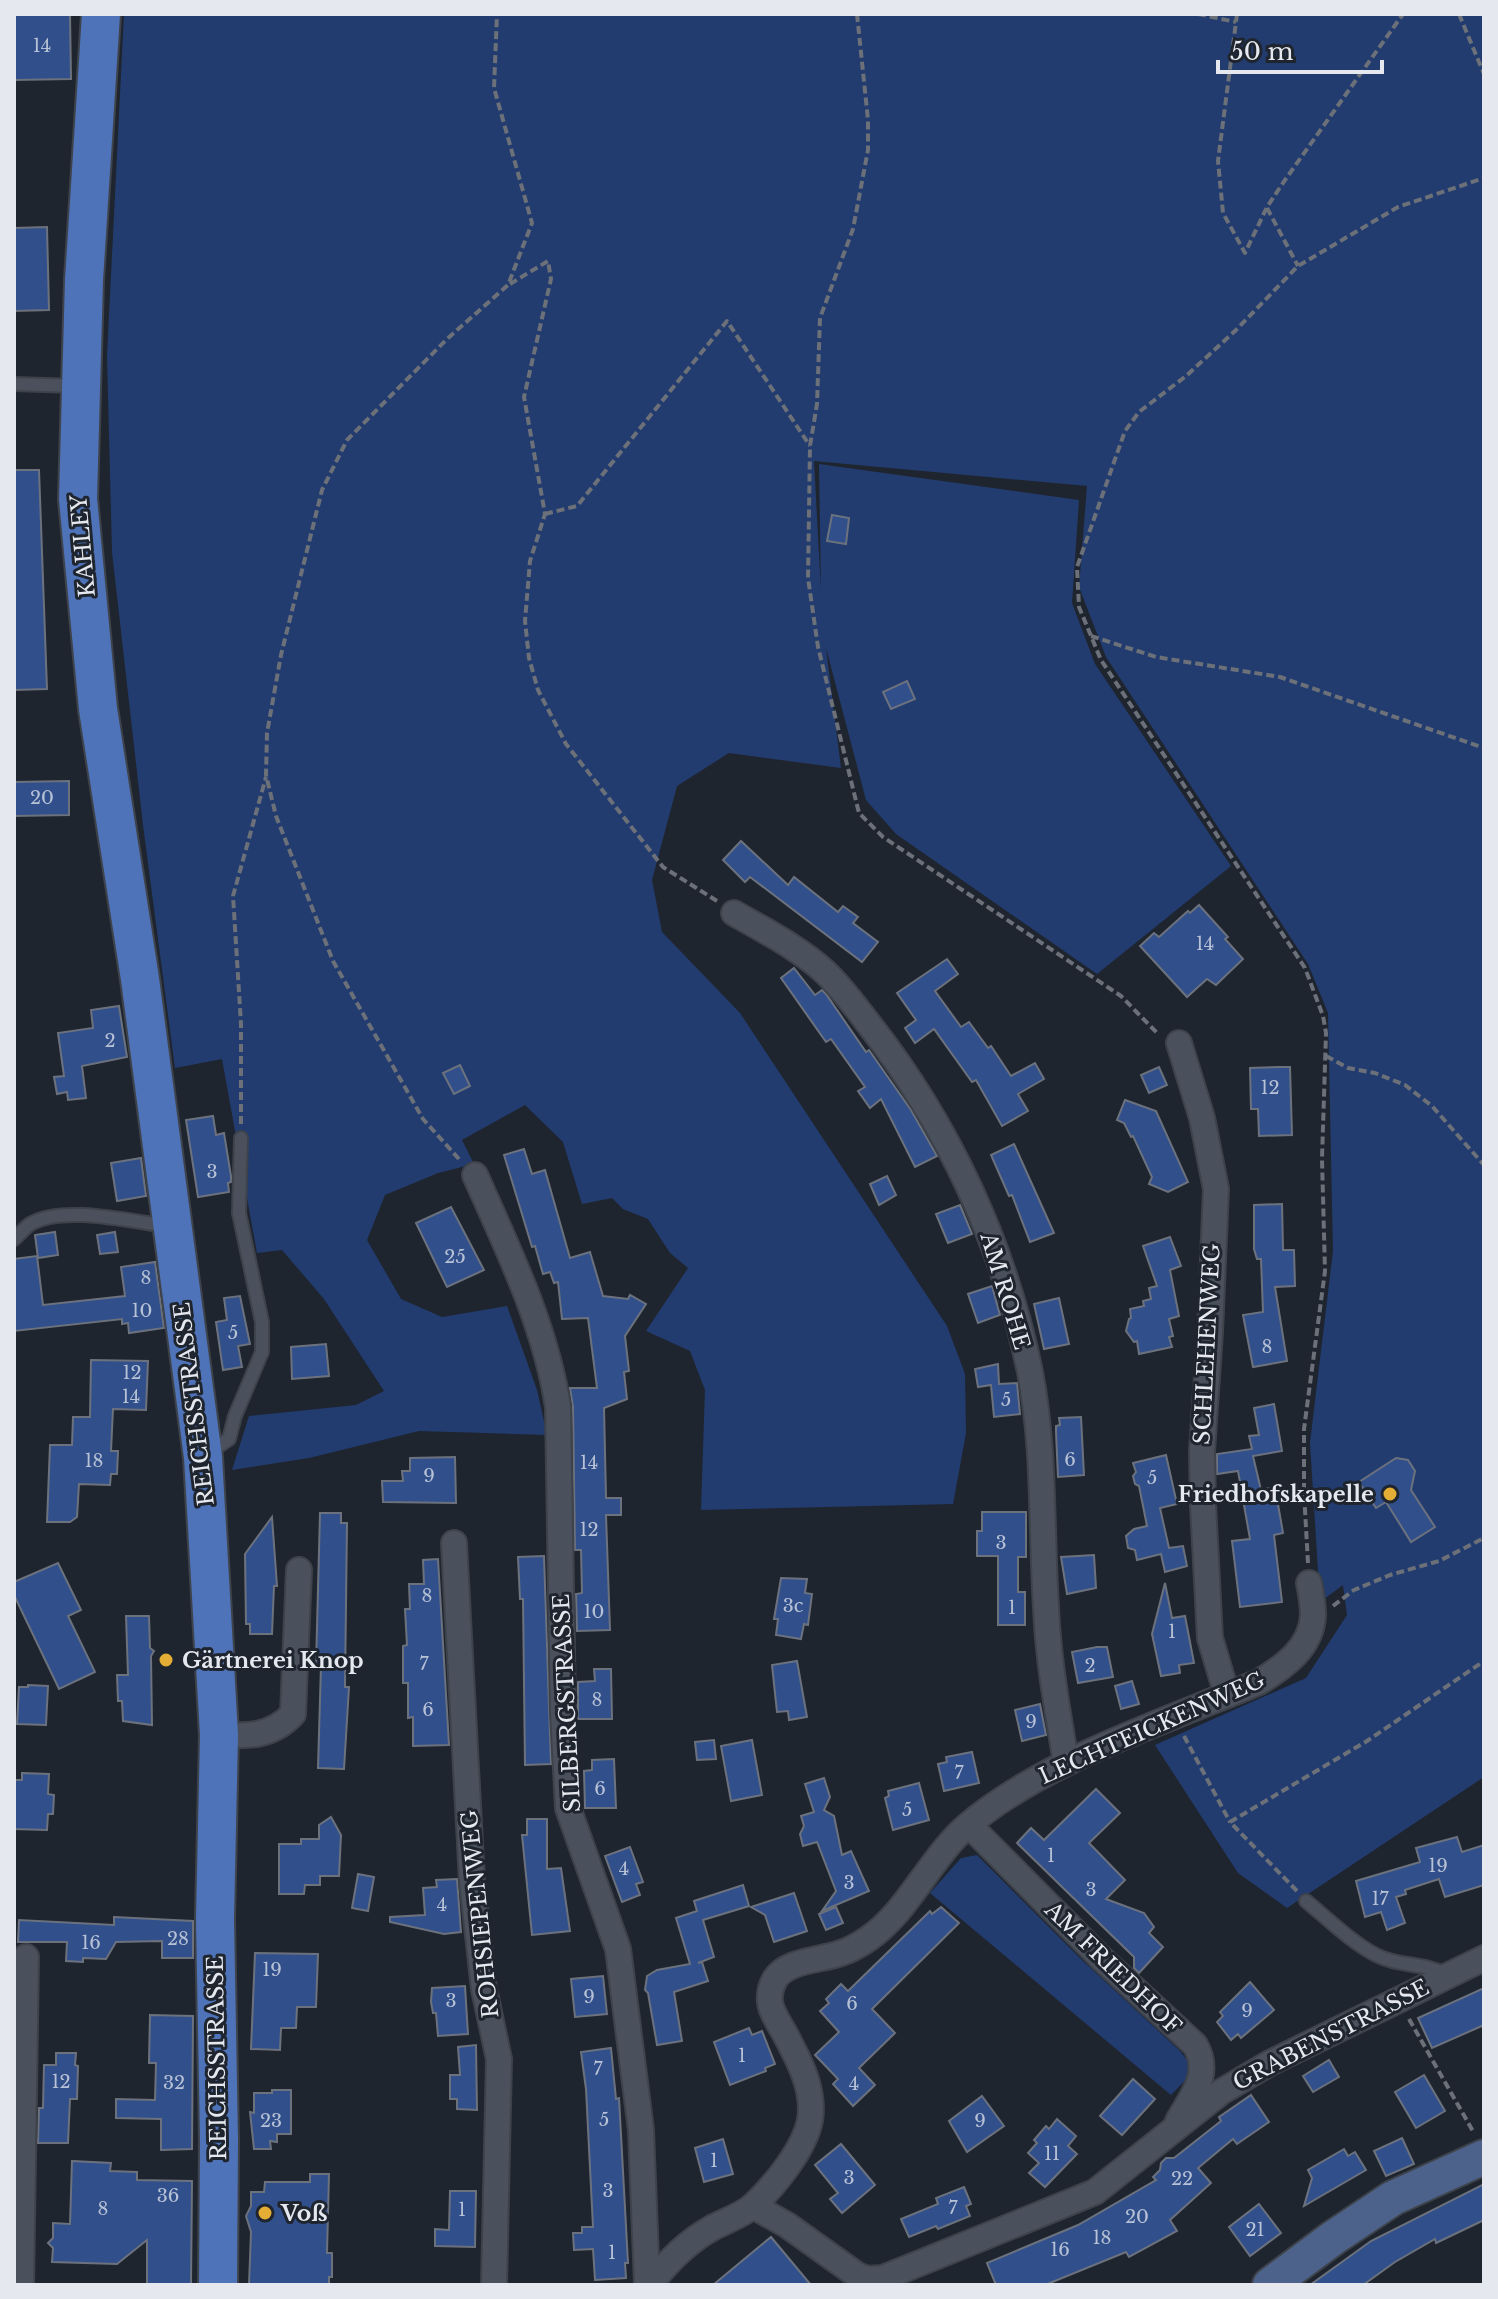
<svg xmlns="http://www.w3.org/2000/svg" width="1498" height="2299" font-family="'Libre Baskerville',serif">
<style>
.green{fill:#233c6f}
.building{fill:#314f8b;stroke:#6b727e;stroke-width:2}
.lines{fill:none;stroke-linecap:round;stroke-linejoin:round}
.lane-casing{stroke:#3e434b;stroke-width:16}
.street-casing{stroke:#3e434b;stroke-width:28}
.secondary-casing{stroke:#3e434b;stroke-width:38}
.primary-casing{stroke:#3e434b;stroke-width:42}
.path{stroke:#6b7079;stroke-width:4;stroke-dasharray:8 4;stroke-linecap:butt}
.lane{stroke:#4b515c;stroke-width:12}
.street{stroke:#4b515c;stroke-width:24}
.secondary{stroke:#4d628a;stroke-width:34}
.primary{stroke:#4f73b8;stroke-width:38}
.poi-dot{fill:#e4ad35;stroke:#1f252f;stroke-width:3}
.labels{text-anchor:middle;dominant-baseline:central;stroke-width:6;stroke-linejoin:round;paint-order:stroke}
.number-label{font-size:18px;fill:#b8c2d6}
.street-label{font-size:22px;fill:#e5e9ef;stroke:#1f252f}
.poi-label{font-size:22px;font-weight:bold;fill:#e5e9ef;stroke:#1f252f;text-anchor:start}
</style>
<rect width="100%" height="100%" fill="#1f252f"/>
<g class="green">
<polygon points="124,14 1484,14 1484,1777 1287,1908 1238,1873 1155,1745 1306,1678 1347,1615 1343,1585 1320,1602 1310,1443 1333,1251 1328,1013 1308,964 1106,657 1079,587 1087,486 814,461 821,591 819,464 1079,500 1072,603 1095,664 1231,866 1097,974 896,834 866,800 826,648 841,768 729,753 677,786 652,880 662,932 740,1013 947,1326 965,1374 966,1433 953,1504 701,1510 705,1390 690,1351 646,1331 688,1268 670,1253 648,1219 623,1209 612,1198 582,1204 563,1142 525,1105 462,1140 474,1164 438,1173 385,1195 367,1240 401,1299 442,1317 507,1306 537,1390 547,1435 419,1431 309,1458 232,1470 249,1416 356,1405 384,1391 324,1299 282,1250 257,1253 222,1059 175,1068 143,825 112,552 107,356"/>
<polygon points="977,1855 1083,1961 1180,2051 1195,2070 1171,2095 930,1893 961,1858"/>
</g>
<g class="building">
<polygon points="14,14 70,14 71,79 14,80"/>
<polygon points="47,227 49,310 14,311 14,228"/>
<polygon points="14,470 39,470 47,689 14,690"/>
<polygon points="832,515 849,518 846,544 827,541"/>
<polygon points="907,681 915,699 891,709 883,692"/>
<polygon points="69,781 69,815 14,816 14,782"/>
<polygon points="741,841 788,885 794,877 838,912 843,906 858,917 853,923 878,942 862,962 750,877 745,882 723,860"/>
<polygon points="1199,905 1228,937 1225,939 1243,959 1216,985 1207,979 1187,997 1140,946 1154,933 1159,937 1188,911 1190,913"/>
<polygon points="947,959 958,974 935,991 961,1027 969,1022 988,1048 991,1046 1011,1076 1035,1063 1044,1079 1018,1094 1028,1111 1002,1126 976,1080 972,1082 934,1029 915,1043 905,1028 916,1020 897,993"/>
<polygon points="794,968 815,995 822,990 826,994 866,1052 869,1050 911,1110 937,1156 915,1167 881,1099 870,1108 858,1091 865,1087 831,1039 826,1042 781,978"/>
<polygon points="119,1006 127,1057 82,1066 86,1098 68,1100 67,1092 57,1094 54,1077 64,1076 58,1033 93,1028 91,1010"/>
<polygon points="460,1065 470,1086 454,1094 443,1073"/>
<polygon points="1159,1067 1167,1085 1149,1093 1141,1075"/>
<polygon points="1279,1067 1290,1067 1292,1135 1259,1136 1258,1109 1251,1109 1250,1068"/>
<polygon points="1125,1100 1156,1111 1188,1182 1168,1192 1149,1184 1152,1177 1133,1136 1131,1137 1124,1123 1117,1120"/>
<polygon points="213,1116 216,1135 224,1133 231,1176 231,1182 228,1183 229,1192 198,1197 186,1120"/>
<polygon points="1014,1144 1054,1233 1030,1242 1012,1195 1009,1196 991,1155"/>
<polygon points="524,1149 532,1174 545,1170 570,1258 590,1252 603,1296 628,1299 630,1295 646,1304 625,1336 629,1371 624,1372 627,1399 604,1408 606,1498 621,1498 621,1515 606,1515 610,1630 577,1631 576,1594 582,1593 581,1550 575,1550 573,1407 570,1388 597,1388 588,1318 562,1319 558,1282 554,1283 550,1272 543,1274 535,1246 532,1247 504,1155"/>
<polygon points="141,1158 146,1196 117,1201 111,1163"/>
<polygon points="887,1176 896,1195 879,1205 870,1184"/>
<polygon points="1282,1204 1283,1250 1294,1250 1295,1286 1275,1287 1287,1361 1253,1367 1243,1315 1263,1312 1261,1259 1257,1259 1254,1249 1254,1205"/>
<polygon points="960,1205 972,1234 948,1243 936,1214"/>
<polygon points="451,1207 484,1270 447,1287 416,1223"/>
<polygon points="55,1232 58,1255 38,1258 35,1235"/>
<polygon points="115,1232 118,1252 100,1254 97,1235"/>
<polygon points="1170,1237 1181,1266 1170,1270 1179,1316 1169,1319 1173,1336 1169,1337 1172,1347 1139,1354 1137,1341 1134,1342 1126,1331 1129,1319 1131,1318 1130,1309 1144,1306 1143,1301 1151,1299 1149,1288 1157,1286 1143,1246"/>
<polygon points="37,1256 43,1305 125,1296 121,1267 155,1262 164,1328 129,1333 128,1323 122,1324 122,1319 14,1331 14,1259"/>
<polygon points="992,1286 1000,1315 978,1323 968,1294"/>
<polygon points="240,1296 250,1344 238,1346 242,1367 223,1370 216,1322 227,1320 224,1298"/>
<polygon points="1059,1298 1069,1344 1044,1349 1034,1304"/>
<polygon points="326,1344 329,1376 292,1379 291,1347"/>
<polygon points="91,1360 148,1361 146,1410 113,1409 111,1451 118,1451 117,1474 111,1474 110,1485 79,1484 77,1517 70,1522 47,1522 50,1445 72,1445 73,1417 90,1417"/>
<polygon points="998,1364 999,1384 1017,1383 1020,1414 994,1417 991,1385 978,1387 975,1369"/>
<polygon points="1274,1404 1282,1451 1253,1456 1261,1490 1275,1487 1283,1533 1274,1535 1282,1602 1240,1607 1232,1541 1250,1539 1238,1471 1217,1474 1217,1454 1252,1449 1249,1436 1259,1435 1254,1408"/>
<polygon points="1081,1417 1084,1475 1058,1477 1056,1432 1056,1426 1060,1425 1059,1418"/>
<polygon points="1166,1455 1177,1504 1160,1508 1169,1548 1183,1546 1187,1566 1165,1572 1161,1554 1137,1560 1135,1550 1128,1548 1126,1536 1134,1529 1147,1526 1139,1486 1135,1484 1133,1476 1136,1472 1133,1463"/>
<polygon points="455,1457 456,1503 383,1502 382,1481 403,1481 402,1471 410,1471 410,1458"/>
<polygon points="1396,1458 1408,1460 1415,1471 1411,1490 1435,1527 1411,1542 1386,1502 1376,1508 1359,1482"/>
<polygon points="982,1512 1026,1512 1026,1557 1018,1557 1018,1592 1025,1592 1025,1625 998,1625 998,1556 977,1556 977,1531 982,1531"/>
<polygon points="320,1513 341,1513 341,1523 347,1523 345,1687 349,1687 344,1769 318,1768 321,1665 316,1665"/>
<polygon points="272,1517 277,1586 274,1586 272,1634 250,1634 250,1624 246,1624 245,1554"/>
<polygon points="1094,1555 1096,1588 1067,1594 1061,1557"/>
<polygon points="544,1556 551,1764 525,1765 523,1599 520,1599 518,1557"/>
<polygon points="438,1559 449,1745 413,1746 413,1717 408,1718 408,1683 403,1683 403,1646 407,1645 405,1609 410,1609 409,1584 424,1584 423,1560"/>
<polygon points="58,1563 81,1610 68,1616 95,1672 59,1689 14,1595 14,1582"/>
<polygon points="781,1578 807,1579 805,1593 812,1594 808,1625 804,1624 801,1639 776,1635 778,1619 774,1619"/>
<polygon points="1165,1583 1172,1618 1185,1616 1194,1663 1179,1665 1180,1673 1161,1676 1152,1634"/>
<polygon points="126,1616 149,1616 150,1648 154,1651 151,1656 152,1725 123,1721 122,1701 118,1701 117,1675 128,1675"/>
<polygon points="1097,1647 1107,1647 1113,1677 1078,1683 1072,1652"/>
<polygon points="797,1661 807,1717 789,1720 788,1711 777,1712 772,1665"/>
<polygon points="594,1669 611,1669 612,1719 578,1719 578,1682 595,1681"/>
<polygon points="1132,1681 1139,1704 1121,1709 1115,1686"/>
<polygon points="28,1685 48,1686 46,1725 17,1724 19,1687 28,1687"/>
<polygon points="1040,1704 1046,1735 1022,1741 1015,1710"/>
<polygon points="714,1740 716,1759 697,1760 695,1742"/>
<polygon points="752,1740 762,1795 731,1801 721,1746"/>
<polygon points="972,1752 979,1783 944,1791 938,1764 947,1762 946,1757"/>
<polygon points="614,1759 616,1808 585,1808 584,1771 592,1770 592,1760"/>
<polygon points="22,1773 49,1774 48,1794 54,1795 53,1814 48,1814 47,1830 14,1829 14,1780 22,1780"/>
<polygon points="824,1778 830,1797 824,1810 834,1816 842,1855 851,1851 869,1891 822,1911 836,1891 817,1842 803,1846 800,1834 804,1826 801,1816 814,1812 805,1784"/>
<polygon points="919,1783 929,1820 893,1830 885,1798 889,1796 888,1791"/>
<polygon points="1096,1789 1120,1813 1089,1843 1125,1880 1106,1899 1144,1913 1154,1927 1149,1933 1163,1947 1139,1973 1134,1968 1134,1957 1017,1843 1031,1828 1044,1840"/>
<polygon points="331,1817 341,1835 339,1876 320,1876 320,1885 305,1885 304,1894 279,1894 279,1844 301,1844 301,1839 319,1839 319,1825"/>
<polygon points="527,1819 547,1819 547,1869 561,1868 570,1931 532,1935 522,1835 527,1835"/>
<polygon points="1457,1837 1462,1852 1484,1845 1484,1885 1445,1897 1439,1879 1405,1890 1406,1894 1396,1897 1405,1923 1387,1930 1381,1912 1365,1917 1356,1881 1420,1862 1416,1848"/>
<polygon points="630,1847 643,1882 636,1884 640,1895 622,1902 605,1856"/>
<polygon points="358,1874 374,1877 368,1911 352,1908"/>
<polygon points="457,1879 461,1932 444,1934 390,1922 390,1917 425,1915 423,1888 437,1887 436,1880"/>
<polygon points="743,1885 749,1906 703,1920 714,1957 698,1963 702,1962 708,1981 674,1992 682,2041 657,2045 648,1993 645,1990 647,1976 657,1970 690,1964 676,1918 697,1911 694,1901"/>
<polygon points="794,1893 807,1931 774,1942 765,1915 751,1907"/>
<polygon points="836,1907 843,1923 826,1930 819,1914"/>
<polygon points="941,1907 959,1923 872,2009 895,2033 859,2068 875,2085 853,2106 833,2084 838,2079 815,2055 839,2032 820,2011 829,2003 826,1999 841,1984 848,1991 930,1911 932,1914"/>
<polygon points="114,1917 193,1921 193,1958 162,1958 162,1941 116,1942 106,1959 83,1958 83,1962 66,1961 67,1942 18,1942 19,1920 114,1925"/>
<polygon points="255,1953 318,1954 316,2007 297,2007 296,2028 281,2028 280,2050 251,2049"/>
<polygon points="603,1976 607,2014 575,2017 571,1979"/>
<polygon points="1250,1982 1274,2010 1241,2038 1238,2034 1231,2040 1217,2022 1223,2016 1220,2012"/>
<polygon points="465,1986 468,2034 438,2036 436,2013 433,2013 431,2002 432,1988"/>
<polygon points="1484,1988 1484,2025 1432,2048 1418,2018"/>
<polygon points="150,2015 193,2016 192,2149 161,2150 161,2119 116,2118 116,2099 155,2100 156,2063 149,2063"/>
<polygon points="749,2028 752,2035 762,2031 775,2064 765,2068 766,2071 730,2085 714,2042"/>
<polygon points="476,2045 477,2110 457,2109 457,2099 450,2099 450,2075 460,2075 458,2047"/>
<polygon points="611,2048 616,2099 619,2098 628,2263 625,2263 626,2278 595,2280 593,2249 574,2250 573,2233 582,2233 582,2227 593,2227 586,2089 581,2052"/>
<polygon points="56,2053 76,2053 75,2065 78,2066 77,2099 70,2099 68,2143 38,2143 39,2108 43,2108 44,2065 56,2065"/>
<polygon points="1329,2060 1339,2077 1313,2092 1303,2076"/>
<polygon points="1424,2075 1445,2111 1416,2128 1395,2092"/>
<polygon points="1133,2079 1155,2099 1122,2135 1100,2116"/>
<polygon points="272,2090 291,2090 291,2134 277,2134 277,2142 270,2141 271,2149 254,2149 250,2112 254,2113 254,2093 272,2093"/>
<polygon points="1251,2095 1269,2122 1237,2144 1233,2139 1198,2168 1211,2183 1170,2220 1177,2231 1129,2257 1126,2252 1045,2285 996,2285 987,2263 1078,2225 1156,2180 1153,2177 1160,2170 1161,2163 1166,2158 1174,2158 1221,2121 1219,2117"/>
<polygon points="982,2096 1004,2126 967,2152 949,2121"/>
<polygon points="1057,2119 1076,2136 1068,2146 1077,2154 1045,2187 1029,2173 1039,2163 1028,2153 1037,2143 1034,2140 1046,2126 1049,2129"/>
<polygon points="1402,2138 1414,2164 1386,2176 1374,2151"/>
<polygon points="723,2139 733,2174 704,2182 695,2148"/>
<polygon points="841,2144 875,2185 842,2213 830,2199 838,2193 815,2165"/>
<polygon points="1344,2149 1348,2156 1355,2152 1366,2170 1304,2206 1312,2178 1308,2170"/>
<polygon points="72,2161 111,2163 110,2171 137,2172 137,2180 192,2181 191,2285 147,2285 147,2240 117,2264 52,2262 53,2248 48,2243 53,2238 53,2223 70,2224"/>
<polygon points="310,2174 329,2174 327,2253 332,2253 332,2277 329,2277 329,2285 249,2285 251,2232 246,2216 251,2206 251,2192 264,2192 265,2182 310,2182"/>
<polygon points="1484,2184 1484,2220 1436,2243 1435,2239 1395,2262 1363,2285 1310,2285 1371,2241"/>
<polygon points="964,2187 971,2204 966,2206 970,2216 938,2229 936,2226 909,2237 901,2219 938,2204 936,2198"/>
<polygon points="450,2191 476,2191 475,2247 435,2246 435,2229 449,2230"/>
<polygon points="1259,2204 1281,2233 1250,2256 1229,2227"/>
<polygon points="771,2237 811,2285 713,2285 760,2246"/>
</g>
<g class="lines">
<defs>
<g id="lane">
<polyline points="14,384 76,386"/>
<path d="M14 1239C20 1234 26 1226 32 1223 65 1205 132 1222 168 1226"/>
<polyline points="210,1452 229,1439 235,1416 262,1352 262,1322 239,1213 241,1138"/>
<path d="M1306 1901C1328 1919 1351 1942 1376 1955 1399 1967 1423 1962 1448 1975"/>
</g>
<g id="street">
<path d="M734 913C765 931 799 948 825 972 841 987 855 1006 868 1023 948 1124 1004 1245 1030 1372 1045 1449 1041 1529 1046 1607 1048 1660 1058 1712 1066 1763"/>
<polyline points="1179,1043 1202,1118 1216,1189 1210,1332 1202,1451 1203,1505 1210,1638 1227,1695"/>
<path d="M475 1175C508 1249 546 1327 558 1407L563 1712 568 1808 618 1949 641 2130 647 2285"/>
<polyline points="454,1543 472,1881 484,1989 499,2059 494,2285"/>
<path d="M219 1735C248 1736 271 1737 293 1714L299 1570"/>
<path d="M969 1825 1102 1959 1195 2045C1212 2074 1192 2096 1178 2121"/>
<polyline points="753,2206 787,2225 857,2275 867,2279 883,2278 1095,2192 1221,2092 1270,2063 1484,1958"/>
<polyline points="21,2285 26,1957"/>
<path d="M650 2285C667 2262 687 2242 712 2228 725 2221 743 2215 754 2205 775 2185 805 2148 810 2120 815 2090 799 2060 785 2034 780 2025 771 2012 770 2002 769 1993 771 1986 775 1979 787 1960 822 1960 841 1953 851 1950 859 1945 868 1939 908 1912 930 1858 967 1826 1043 1761 1166 1721 1259 1682 1284 1667 1312 1647 1313 1615 1313 1605 1311 1593 1309 1583"/>
</g>
<polyline id="secondary" points="1270,2285 1333,2238 1393,2198 1484,2157"/>
<polyline id="primary" points="101,14 84,280 78,499 98,709 140,979 203,1457 219,1735 215,1919 219,2140 218,2285"/>
</defs>
<use href="#lane" class="lane-casing"/>
<use href="#street" class="street-casing"/>
<use href="#secondary" class="secondary-casing"/>
<use href="#primary" class="primary-casing"/>
<g class="path">
<polyline points="857,14 868,120 868,150 853,229 820,318 817,404 810,446 808,578 818,647 859,813 883,837 1121,996 1159,1035"/>
<polyline points="1198,14 1236,22"/>
<polyline points="1237,14 1218,161 1223,213 1245,253 1267,207 1285,180 1403,14"/>
<polyline points="1459,14 1484,74"/>
<polyline points="1267,208 1298,266"/>
<polyline points="510,284 548,261 551,279 524,397 545,514 530,561 525,621 529,658 538,690 566,744 663,867 717,901"/>
<polyline points="545,514 577,506 727,321 810,446"/>
<polyline points="1091,636 1156,657 1280,677 1484,748"/>
<polyline points="1326,1056 1348,1068 1375,1073 1405,1085 1432,1106 1484,1165"/>
<polyline points="241,1124 241,1024 233,896 266,777"/>
<polyline points="459,1159 423,1119 333,961 276,816 266,775 267,733 281,655 322,490 347,440 447,339 508,285 532,223 494,88 497,14"/>
<polyline points="1308,1563 1304,1492 1304,1429 1325,1271 1322,1159 1326,1033 1323,1016 1305,968 1101,660 1079,607 1077,567 1125,431 1139,412 1186,376 1235,331 1298,266 1398,207 1484,178"/>
<polyline points="1333,1606 1354,1590 1390,1575 1439,1561 1484,1538"/>
<polyline points="1184,1736 1230,1822"/>
<polyline points="1297,1891 1230,1822 1367,1741 1484,1661"/>
<polyline points="1409,2019 1474,2133"/>
</g>
<use href="#lane" class="lane"/>
<use href="#street" class="street"/>
<use href="#secondary" class="secondary"/>
<use href="#primary" class="primary"/>
</g>
<g class="poi-dot">
<circle cx="1390" cy="1494" r="8"/>
<circle cx="166" cy="1660" r="8"/>
<circle cx="265" cy="2213" r="8"/>
</g>
<g class="labels">
<g class="number-label">
<text x="42" y="46">14</text>
<text x="42" y="798">20</text>
<text x="1205" y="944">14</text>
<text x="110" y="1041">2</text>
<text x="1270" y="1088">12</text>
<text x="212" y="1172">3</text>
<text x="455" y="1257">25</text>
<text x="146" y="1278">8</text>
<text x="142" y="1311">10</text>
<text x="233" y="1333">5</text>
<text x="1267" y="1347">8</text>
<text x="132" y="1373">12</text>
<text x="131" y="1397">14</text>
<text x="1006" y="1400">5</text>
<text x="1070" y="1460">6</text>
<text x="94" y="1461">18</text>
<text x="589" y="1463">14</text>
<text x="429" y="1476">9</text>
<text x="1152" y="1478">5</text>
<text x="589" y="1530">12</text>
<text x="1001" y="1543">3</text>
<text x="427" y="1596">8</text>
<text x="793" y="1606">3c</text>
<text x="1012" y="1608">1</text>
<text x="594" y="1612">10</text>
<text x="1172" y="1632">1</text>
<text x="424" y="1664">7</text>
<text x="1090" y="1666">2</text>
<text x="597" y="1700">8</text>
<text x="428" y="1710">6</text>
<text x="1031" y="1722">9</text>
<text x="959" y="1773">7</text>
<text x="600" y="1789">6</text>
<text x="907" y="1810">5</text>
<text x="1051" y="1856">1</text>
<text x="1438" y="1866">19</text>
<text x="624" y="1869">4</text>
<text x="849" y="1883">3</text>
<text x="1091" y="1890">3</text>
<text x="1380" y="1899">17</text>
<text x="442" y="1905">4</text>
<text x="178" y="1939">28</text>
<text x="91" y="1943">16</text>
<text x="272" y="1970">19</text>
<text x="589" y="1997">9</text>
<text x="451" y="2001">3</text>
<text x="852" y="2004">6</text>
<text x="1247" y="2011">9</text>
<text x="742" y="2056">1</text>
<text x="598" y="2069">7</text>
<text x="61" y="2082">12</text>
<text x="174" y="2083">32</text>
<text x="854" y="2084">4</text>
<text x="604" y="2120">5</text>
<text x="271" y="2121">23</text>
<text x="980" y="2121">9</text>
<text x="1052" y="2154">11</text>
<text x="714" y="2161">1</text>
<text x="849" y="2178">3</text>
<text x="1182" y="2179">22</text>
<text x="608" y="2191">3</text>
<text x="168" y="2196">36</text>
<text x="953" y="2208">7</text>
<text x="103" y="2209">8</text>
<text x="462" y="2210">1</text>
<text x="1137" y="2217">20</text>
<text x="1255" y="2230">21</text>
<text x="1102" y="2238">18</text>
<text x="1060" y="2250">16</text>
<text x="612" y="2253">1</text>
</g>
<g class="street-label">
<text transform="translate(83 546) rotate(-95)">KAHLEY</text>
<text transform="translate(1005 1291) rotate(73)">AM ROHE</text>
<text transform="translate(1207 1344) rotate(-87)">SCHLEHENWEG</text>
<text transform="translate(194 1404) rotate(-97)">REICHSSTRASSE</text>
<text transform="translate(567 1703) rotate(-93)">SILBERGSTRASSE</text>
<text transform="translate(1152 1728) rotate(-24)">LECHTEICKENWEG</text>
<text transform="translate(480 1914) rotate(-96)">ROHSIEPENWEG</text>
<text transform="translate(1113 1968) rotate(44)">AM FRIEDHOF</text>
<text transform="translate(1331 2035) rotate(-27)">GRABENSTRASSE</text>
<text transform="translate(217 2058) rotate(-91)">REICHSSTRASSE</text>
</g>
<g class="poi-label">
<text x="1374" y="1494" text-anchor="end">Friedhofskapelle</text>
<text x="182" y="1660">Gärtnerei Knop</text>
<text x="281" y="2213">Voß</text>
</g>
</g>
<rect width="1498" height="2299" fill="none" stroke="#e5e9ef" stroke-width="32"/>
<path d="M1218 60v12h164v-12" fill="none" stroke="#e5e9ef" stroke-width="4"/>
<text x="1230" y="60" font-size="24" fill="#e5e9ef" stroke="#1f252f" stroke-width="6" paint-order="stroke">50 m</text>
</svg>
